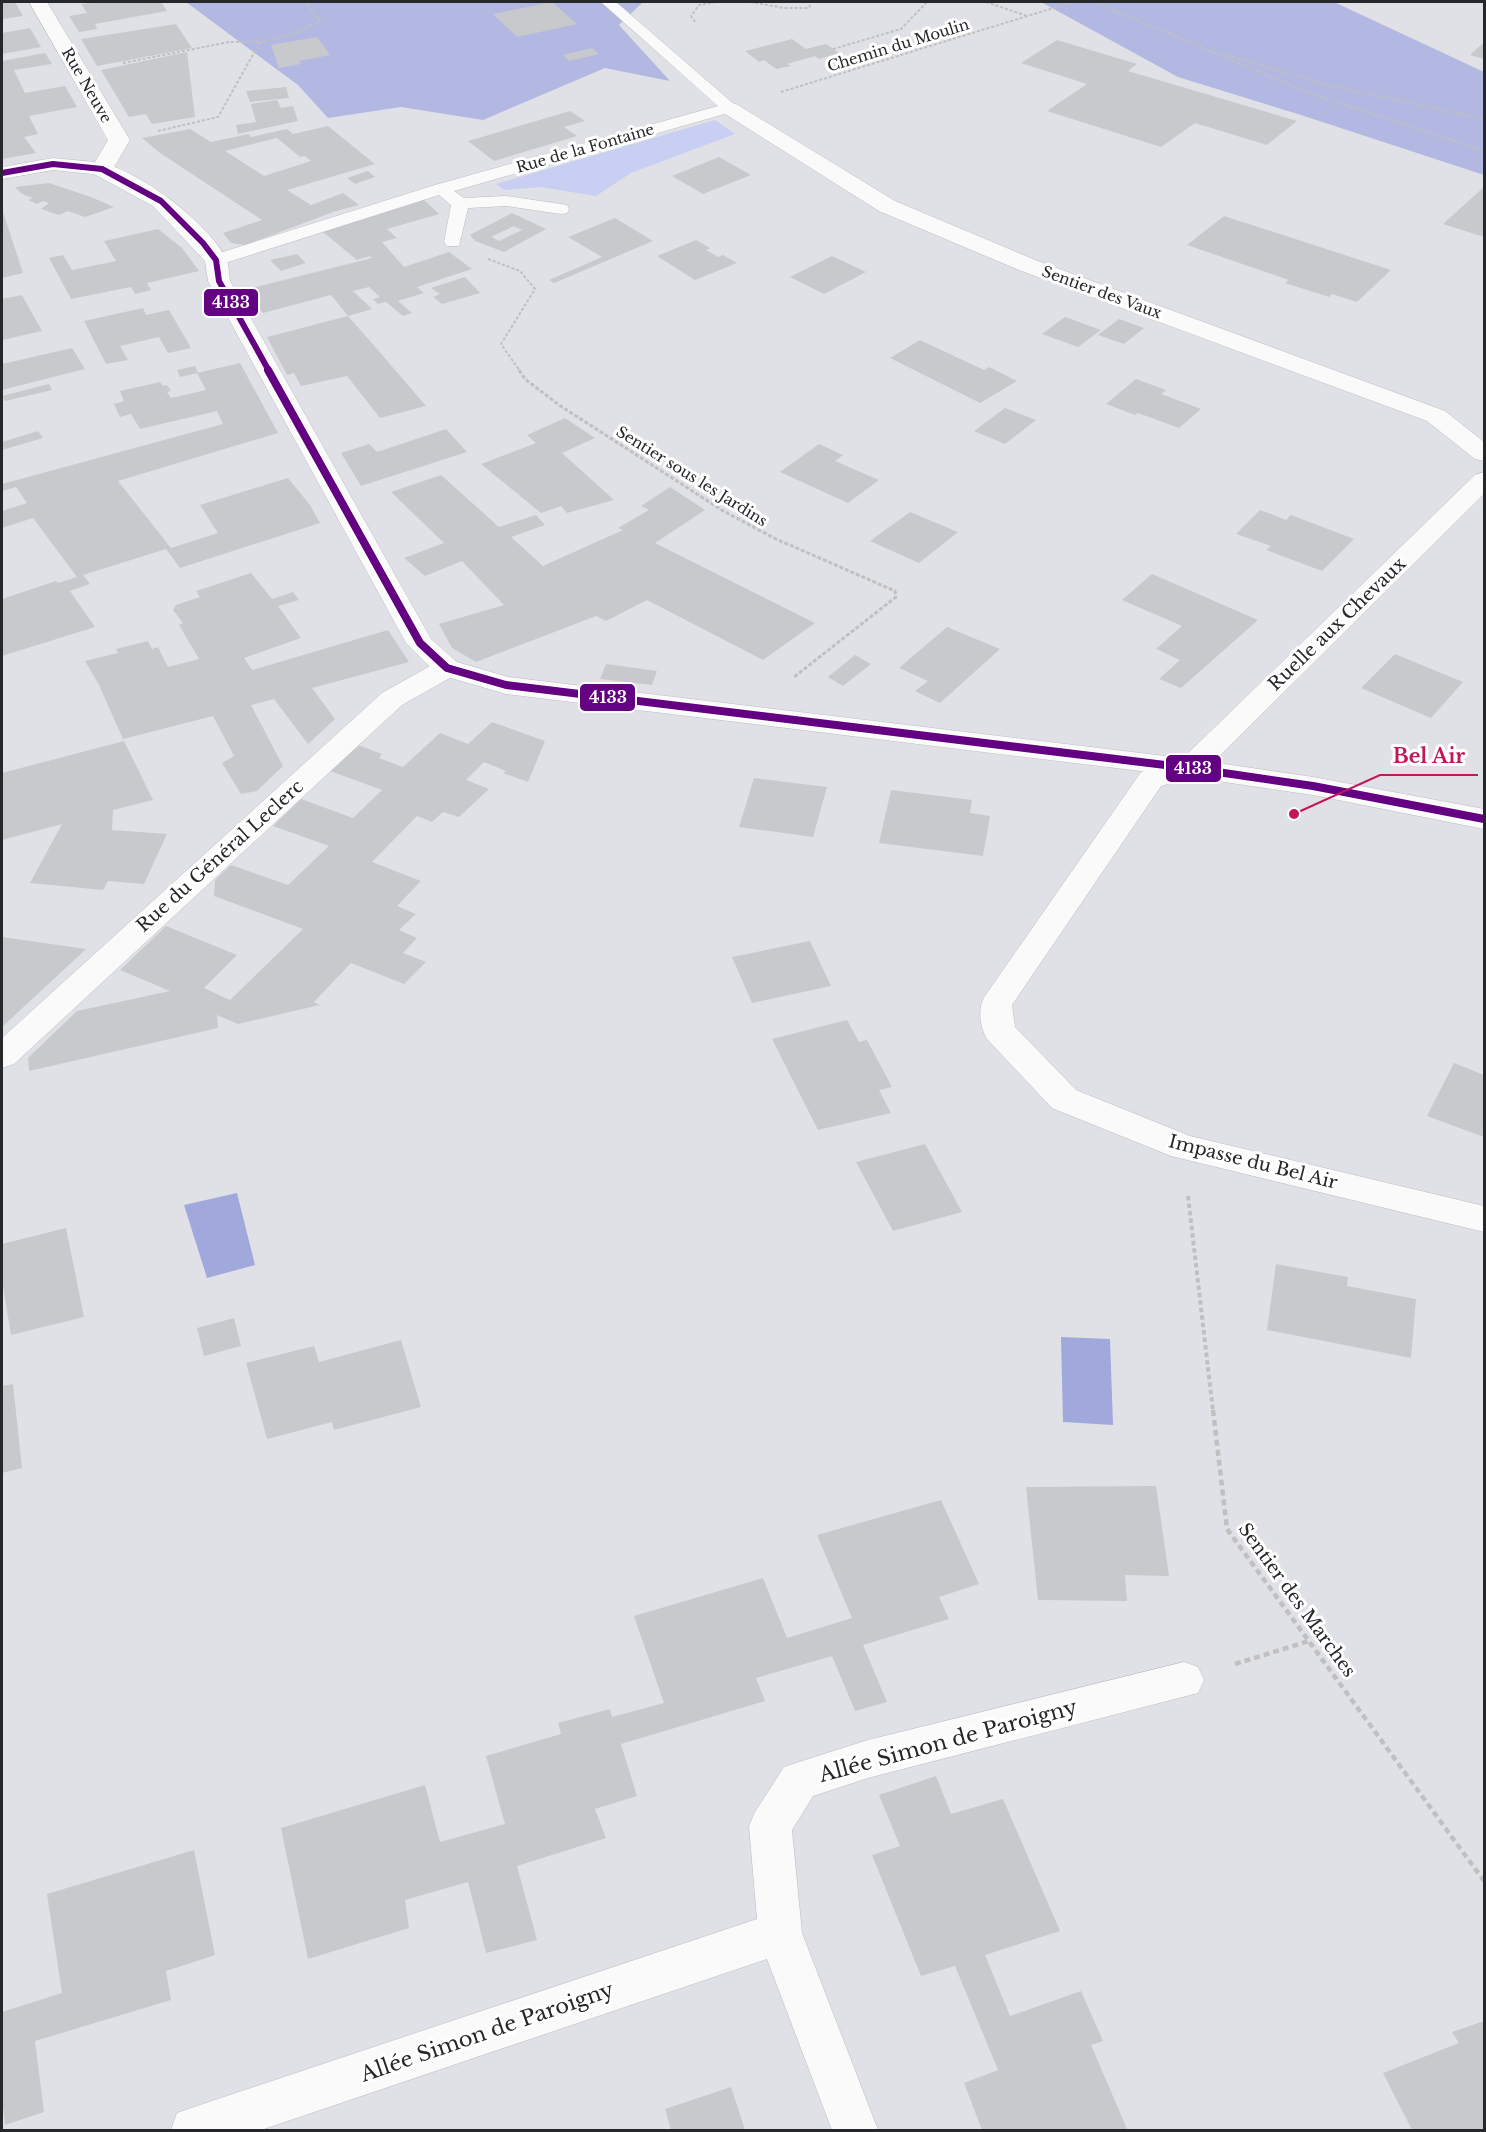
<svg xmlns="http://www.w3.org/2000/svg" width="1486" height="2132" font-family="'Libre Baskerville',serif">
<style>
.green{fill:#c9cff2}
.forest{fill:#b2b8e2}
.water{fill:#a1a8dc}
.building{fill:#c8c9cd;fill-rule:evenodd}
.lines{fill:none;stroke-linecap:round;stroke-linejoin:round}
.service-casing{stroke:#bcbdc0;stroke-width:1}
.minor-casing{stroke:#bcbdc0;stroke-width:1}
.tertiary-casing{stroke:#bcbdc0;stroke-width:1}
.path-far3{stroke:#c0c0c1;stroke-width:2;stroke-dasharray:3 2;stroke-linecap:butt}
.path-far2{stroke:#c0c0c1;stroke-width:3;stroke-dasharray:4 2;stroke-linecap:butt}
.path-far1{stroke:#c0c0c1;stroke-width:4;stroke-dasharray:4.5 3;stroke-linecap:butt}
.path{stroke:#c0c0c1;stroke-width:4.5;stroke-dasharray:6 4;stroke-linecap:butt}
.service{fill:#fafafb;fill-rule:evenodd}
.minor{fill:#fafafb;fill-rule:evenodd}
.tertiary{fill:#fafafb;fill-rule:evenodd}
.bus-1-far1-casing{stroke:#fff;stroke-width:9}
.bus-1-casing{stroke:#fff;stroke-width:11}
.bus-1-far1{stroke:#640082;stroke-width:6}
.bus-1{stroke:#640082;stroke-width:8}
.labels{text-anchor:middle;dominant-baseline:central;stroke-width:6;stroke-linejoin:round;paint-order:stroke}
.far-street-label{font-size:15px;fill:#26272a;stroke:#fff}
.street-label{font-size:18px;fill:#26272a;stroke:#fff}
.near-street-label{font-size:21px;fill:#26272a;stroke:#fff}
.leader{fill:none;stroke:#c2185b;stroke-width:2}
.callout-dot{fill:#c2185b;stroke:#fff;stroke-width:2}
.callout-label{font-size:20px;text-anchor:middle;font-weight:bold;fill:#c2185b;stroke:#fff;stroke-width:6;stroke-linejoin:round;paint-order:stroke}
.line-badge{stroke:#fff;stroke-width:2}
.badge-label{font-size:16px;text-anchor:middle;font-weight:bold;fill:#fff}
</style>
<rect width="100%" height="100%" fill="#e0e1e6"/>
<polygon class="green" points="715,120 735,134 631,173 596,196 540,187 504,190 496,184"/>
<g class="forest">
<polygon points="186,2 643,2 619,25 670,81 605,68 483,120 401,107 328,118 298,85"/>
<polygon points="1041,2 1334,2 1484,72 1484,175 1301,115 1178,77"/>
</g>
<g class="water">
<polygon points="237,1193 255,1265 207,1278 184,1205"/>
<polygon points="1061,1337 1110,1339 1113,1425 1063,1422"/>
</g>
<g class="building">
<polygon points="2,2 15,2 23,16 2,19"/>
<polygon points="97,2 161,2 167,11 95,24 97,29 79,32 69,16 87,13 81,4"/>
<polygon points="552,2 577,24 517,37 493,14"/>
<polygon points="176,24 192,48 97,66 81,39"/>
<polygon points="30,28 41,47 2,54 2,33"/>
<polygon points="317,37 330,55 299,61 301,64 279,68 271,45"/>
<polygon points="792,39 806,49 826,44 839,53 819,59 815,56 787,64 791,66 776,69 764,60 759,62 745,51"/>
<polygon points="1057,40 1137,64 1128,71 1297,121 1267,145 1195,123 1161,147 1047,111 1087,84 1021,63"/>
<polygon points="1482,44 1484,44 1484,59 1470,55"/>
<polygon points="592,48 599,54 569,61 563,55"/>
<polygon points="187,52 195,117 152,124 146,114 129,117 101,70"/>
<polygon points="45,53 52,64 14,70 25,93 65,86 77,107 29,116 38,134 24,137 36,153 2,159 2,61"/>
<polygon points="286,87 289,98 250,102 246,91"/>
<polygon points="277,100 281,108 293,106 298,121 238,134 236,125 256,122 251,104"/>
<polygon points="570,111 585,121 564,127 577,136 494,161 468,141"/>
<path d="M328 126 375 164 287 190 311 205 343 193 359 205 336 211 245 245 231 243 223 233 262 220 160 153 142 138 190 129 211 142 249 134 251 137 287 129 293 134ZM277 138 300 157 305 156 311 161 264 176 225 151Z"/>
<polygon points="719,157 751,175 703,194 672,176"/>
<polygon points="368,171 375,177 355,184 347,178"/>
<polygon points="49,183 91,197 114,207 85,217 68,211 59,215 41,209 49,203 43,201 37,204 28,200 33,198 22,194 15,187"/>
<polygon points="1484,187 1484,237 1443,224"/>
<polygon points="424,200 439,214 387,229 397,238 382,242 404,267 449,252 472,269 417,287 424,293 398,301 412,313 403,316 386,302 378,304 373,299 380,297 369,287 353,291 372,309 348,316 331,295 263,313 244,290 372,258 370,256 357,260 323,232"/>
<polygon points="2,209 23,273 2,278"/>
<path d="M512 213 546 229 504 252 475 241 470 235ZM514 226 522 230 499 241 491 237Z"/>
<polygon points="1224,216 1391,270 1357,302 1332,294 1329,297 1285,283 1289,280 1187,245"/>
<polygon points="615,218 653,241 554,283 549,280 602,257 568,237"/>
<polygon points="158,229 182,248 199,271 147,283 151,290 135,294 131,287 71,299 49,258 63,255 72,270 116,261 104,241"/>
<polygon points="696,240 710,248 706,250 718,257 723,255 737,263 695,280 657,256"/>
<polygon points="297,254 306,263 281,271 270,260"/>
<polygon points="832,256 866,272 824,294 790,277"/>
<polygon points="465,277 480,293 442,304 433,297 440,294 431,288"/>
<polygon points="22,295 42,331 2,340 2,299"/>
<polygon points="143,308 146,315 169,310 191,348 168,353 159,337 120,346 128,360 106,364 84,321"/>
<polygon points="348,316 377,349 426,406 380,418 347,376 301,386 294,373 287,375 267,337"/>
<polygon points="1065,317 1101,330 1078,347 1042,334"/>
<polygon points="1119,319 1144,328 1124,344 1098,335"/>
<polygon points="920,340 984,370 989,367 1017,381 980,403 890,358"/>
<polygon points="72,348 85,369 2,390 2,364"/>
<polygon points="240,363 278,433 118,481 171,548 218,533 200,505 288,478 310,505 320,523 180,568 166,549 83,575 90,584 70,591 95,627 2,656 2,599 56,581 58,583 77,577 33,518 2,528 2,511 27,503 16,487 2,491 2,484 223,424 217,411 140,429 131,414 120,417 114,404 124,401 120,391 160,382 163,386 167,385 171,391 167,392 171,398 206,390 197,373"/>
<polygon points="195,366 198,373 180,377 177,370"/>
<polygon points="1136,379 1166,390 1161,394 1201,409 1179,428 1138,413 1135,415 1106,404"/>
<polygon points="49,384 52,390 5,401 2,396"/>
<polygon points="1005,408 1036,420 1005,444 974,431"/>
<polygon points="565,418 595,438 562,453 614,500 567,513 561,506 541,513 481,464 536,443 527,435"/>
<polygon points="446,429 467,452 361,486 341,453 369,444 377,452"/>
<polygon points="38,431 43,438 2,450 2,442"/>
<polygon points="819,444 843,455 835,461 879,480 848,503 780,472"/>
<polygon points="441,475 499,527 536,515 545,525 511,537 543,566 623,530 618,528 649,510 641,506 670,487 705,510 655,543 815,623 763,660 647,600 606,621 596,616 476,662 452,648 439,624 504,605 462,561 425,576 404,558 444,543 391,492"/>
<polygon points="1260,510 1286,520 1291,515 1354,539 1322,571 1266,550 1271,546 1236,534"/>
<polygon points="910,512 958,532 919,563 870,541"/>
<polygon points="251,573 272,599 293,592 299,600 278,606 301,638 244,658 252,670 388,630 409,662 312,688 335,719 308,744 274,699 251,705 283,766 257,791 241,794 222,763 234,756 213,716 123,739 99,685 85,661 118,653 116,649 148,641 152,649 158,647 168,667 199,659 179,625 183,623 173,610 176,605 200,597 196,591"/>
<polygon points="1152,574 1258,620 1181,688 1159,679 1180,660 1156,649 1182,626 1122,600"/>
<polygon points="947,627 1000,649 940,703 915,691 928,681 899,668"/>
<polygon points="1395,654 1463,682 1431,718 1361,688"/>
<polygon points="855,655 871,664 843,686 828,677"/>
<polygon points="606,664 657,671 652,685 600,679"/>
<polygon points="492,722 545,741 528,782 503,773 506,771 484,762 466,780 489,789 459,817 443,812 432,822 417,816 372,862 421,881 397,906 416,914 399,930 417,938 403,953 426,962 404,984 351,963 314,1002 320,1005 238,1024 217,1015 218,1028 29,1071 28,1058 77,1011 170,991 120,970 166,926 237,955 204,988 230,1000 303,929 214,896 215,880 231,865 288,885 329,846 273,826 301,799 353,818 382,790 330,771 358,745 382,754 379,758 403,767 440,733 468,744"/>
<polygon points="124,741 153,800 113,810 112,830 167,834 144,884 108,881 103,890 30,883 62,824 2,840 2,773"/>
<polygon points="754,778 827,787 813,837 739,827"/>
<polygon points="891,790 972,800 970,813 990,816 983,856 879,843"/>
<polygon points="2,937 86,949 2,1027"/>
<polygon points="810,941 831,986 752,1003 732,957"/>
<polygon points="847,1020 859,1042 867,1040 892,1087 879,1090 891,1113 818,1130 772,1039"/>
<polygon points="1454,1063 1484,1075 1484,1137 1427,1116"/>
<polygon points="925,1144 962,1212 893,1231 856,1162"/>
<polygon points="66,1228 84,1317 11,1335 2,1280 2,1244"/>
<polygon points="1276,1264 1348,1277 1347,1286 1416,1299 1411,1358 1267,1330"/>
<polygon points="234,1318 241,1346 204,1356 197,1328"/>
<polygon points="401,1340 421,1407 334,1430 332,1422 267,1439 246,1363 314,1346 319,1362"/>
<polygon points="13,1384 22,1468 2,1473 2,1386"/>
<polygon points="1156,1486 1169,1576 1125,1575 1127,1601 1038,1600 1026,1487"/>
<polygon points="941,1500 979,1584 939,1597 949,1619 863,1645 887,1702 855,1711 832,1656 756,1678 765,1701 621,1744 637,1796 595,1809 606,1838 517,1866 537,1940 486,1953 468,1882 405,1900 409,1928 308,1959 281,1828 425,1785 440,1842 505,1824 486,1756 561,1734 558,1723 610,1709 612,1717 664,1703 634,1616 763,1578 787,1638 852,1618 817,1535"/>
<polygon points="936,1776 951,1814 1003,1799 1060,1931 985,1955 1010,2016 1081,1991 1103,2041 1091,2045 1127,2129 982,2130 964,2083 998,2070 955,1966 921,1976 872,1855 900,1846 879,1795"/>
<polygon points="194,1850 215,1955 166,1971 171,2000 35,2041 44,2112 5,2125 2,2097 2,2012 62,1993 47,1894"/>
<polygon points="1484,2021 1484,2130 1412,2130 1383,2073 1459,2043 1452,2032"/>
<polygon points="731,2087 745,2130 671,2130 665,2109"/>
</g>
<g class="lines">
<defs>
<polygon id="service" points="601,2 616,2 735,105 737,108 735,111 454,191 464,198 506,196 561,204 567,205 569,209 567,213 561,214 506,206 468,208 459,246 447,246 444,242 451,205 439,195 222,264 210,264 207,260 210,256 435,185 718,106"/>
<g id="minor">
<polygon points="29,2 47,2 130,140 110,174 102,175 53,170 2,179 2,167 53,158 95,162 108,140"/>
<polygon points="729,102 736,104 895,201 1035,260 1445,411 1484,442 1484,461 1475,459 1427,421 1019,270 879,211 722,112 719,108 722,104"/>
<path d="M1484 472V494L1200 775 1161 786 1012 1005 1015 1027 1076 1090 1190 1136 1484 1206V1232L1171 1156 1052 1108 987 1039C980 1027 977 1008 985 996L1141 772 1180 761 1475 475Z"/>
<polygon points="447,660 457,662 461,668 457,674 402,705 14,1064 2,1068 2,1038 382,693 437,662"/>
<polygon points="1184,1662 1198,1667 1204,1680 1198,1693 868,1778 813,1796 792,1830 802,1933 878,2130 832,2130 767,1959 261,2130 171,2130 177,2113 194,2107 757,1919 749,1826 755,1812 784,1767 799,1762 868,1740"/>
</g>
<path id="tertiary" d="M102 163C141 172 207 222 226 258 229 264 229 274 230 281L431 639 457 662 508 677 1190 759 1313 777 1484 809V829L1313 795 1190 777 506 694 437 674 406 643 208 281 205 261 153 206 94 174 91 169 94 164Z"/>
</defs>
<use href="#service" class="service-casing"/>
<use href="#minor" class="minor-casing"/>
<use href="#tertiary" class="tertiary-casing"/>
<g class="path-far3">
<polyline points="750,2 784,8 809,8 811,2"/>
<polyline points="986,2 1027,16"/>
<polyline points="1094,2 1317,96 1484,151"/>
<polyline points="695,22 691,16 699,5 717,2"/>
<polyline points="833,49 901,29 927,2"/>
<polyline points="1223,54 1324,84 1484,119"/>
<polyline points="123,63 229,42 260,42"/>
<polyline points="781,92 1073,2"/>
<polyline points="158,131 218,117 260,42 293,34 320,21 306,2"/>
<polyline points="488,259 520,271 535,289 501,344 520,371"/>
</g>
<polyline class="path-far2" points="519,370 525,379 559,405 725,512 776,539 895,591 896,597 794,677"/>
<polyline class="path-far1" points="1188,1196 1213,1411"/>
<g class="path">
<polyline points="1213,1410 1227,1529 1484,1881"/>
<polyline points="1235,1664 1309,1641"/>
</g>
<use href="#service" class="service"/>
<use href="#minor" class="minor"/>
<use href="#tertiary" class="tertiary"/>
<defs>
<polyline id="bus-1-far1" points="2,173 53,164 102,169 161,201 203,243 216,260 219,281 269,371"/>
<polyline id="bus-1" points="268,370 420,643 447,668 506,685 1190,768 1313,786 1484,819"/>
</defs>
<use href="#bus-1-far1" class="bus-1-far1-casing"/>
<use href="#bus-1" class="bus-1-casing"/>
<use href="#bus-1-far1" class="bus-1-far1"/>
<use href="#bus-1" class="bus-1"/>
</g>
<g class="labels">
<g class="far-street-label">
<text transform="translate(898 45) rotate(-17)">Chemin du Moulin</text>
<text transform="translate(87 85) rotate(60)">Rue Neuve</text>
<text transform="translate(585 148) rotate(-16)">Rue de la Fontaine</text>
<text transform="translate(1102 292) rotate(20)">Sentier des Vaux</text>
<text transform="translate(692 476) rotate(32)">Sentier sous les Jardins</text>
</g>
<g class="street-label">
<text transform="translate(1337 624) rotate(-44)">Ruelle aux Chevaux</text>
<text transform="translate(220 856) rotate(-42)">Rue du Général Leclerc</text>
<text transform="translate(1253 1162) rotate(14)">Impasse du Bel Air</text>
<text transform="translate(1297 1600) rotate(54)">Sentier des Marches</text>
</g>
<g class="near-street-label">
<text transform="translate(948 1741) rotate(-15)">Allée Simon de Paroigny</text>
<text transform="translate(487 2032) rotate(-19)">Allée Simon de Paroigny</text>
</g>
</g>
<path class="leader" d="M1294 814L1380 775H1478"/>
<circle class="callout-dot" cx="1294" cy="814" r="6"/>
<g class="callout-label">
<text x="1429" y="763">Bel Air</text>
</g>
<g class="line-badge">
<rect x="203" y="288" width="56" height="29" rx="6" fill="#640082"/>
<rect x="579" y="683" width="57" height="29" rx="6" fill="#640082"/>
<rect x="1165" y="754" width="57" height="29" rx="6" fill="#640082"/>
</g>
<g class="badge-label">
<text x="231" y="308">4133</text>
<text x="608" y="703">4133</text>
<text x="1193" y="774">4133</text>
</g>
<rect width="1486" height="2132" fill="none" stroke="#26272a" stroke-width="6"/>
</svg>
